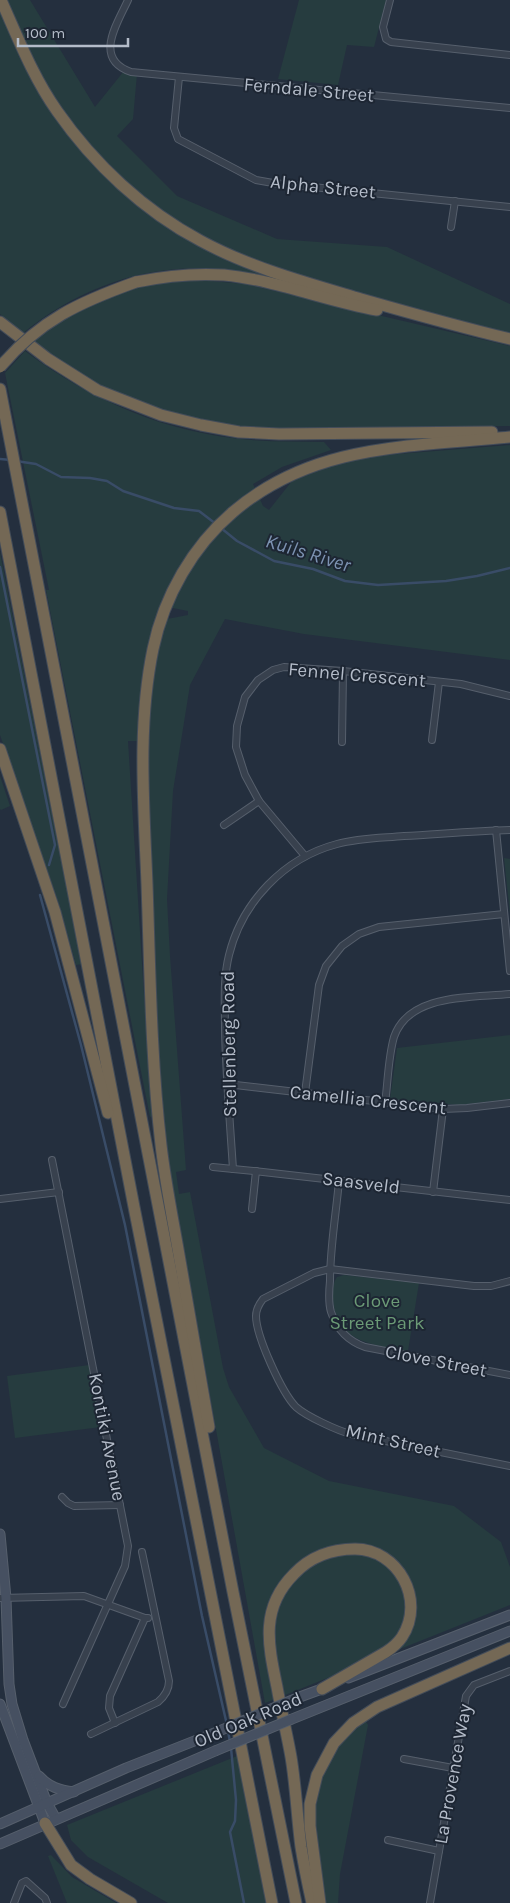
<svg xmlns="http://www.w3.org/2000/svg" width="510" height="1903" font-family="Karla,sans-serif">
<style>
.green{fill:#263c3f}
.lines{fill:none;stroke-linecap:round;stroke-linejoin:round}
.stream{stroke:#394c67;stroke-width:2.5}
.minor-casing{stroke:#565f6c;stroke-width:8}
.secondary-casing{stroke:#565f6c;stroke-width:11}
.motorway-casing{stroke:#434c59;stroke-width:13}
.minor{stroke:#38414e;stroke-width:6}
.secondary{stroke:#465061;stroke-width:9}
.motorway{stroke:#746855;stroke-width:11}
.secondary-bridge-casing{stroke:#565f6c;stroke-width:11;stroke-linecap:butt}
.motorway-bridge-casing{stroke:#434c59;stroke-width:13;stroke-linecap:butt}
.secondary-bridge{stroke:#465061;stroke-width:9}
.motorway-bridge{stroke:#746855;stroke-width:11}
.labels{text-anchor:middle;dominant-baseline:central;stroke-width:4;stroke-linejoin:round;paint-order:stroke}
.street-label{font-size:19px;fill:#b4bcc9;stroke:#1d2633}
.park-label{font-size:19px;fill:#6b9a76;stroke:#1d2633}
.water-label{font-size:20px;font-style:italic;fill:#7c92b1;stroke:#1d2633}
</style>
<rect width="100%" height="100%" fill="#242f3e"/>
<g class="green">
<path d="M7 0H30L95 107 124 71 137 74 133 119 117 136 177 196 277 239 387 247 510 304V333C414 308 314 288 223 247 156 216 94 161 54 99 34 68 21 33 7 0Z"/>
<polygon points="299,0 386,0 374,47 347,45 338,85 278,79"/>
<path d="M0 7 31 75 139 204 274 276 273 279C252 275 231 270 209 269 142 264 73 291 22 334L0 314Z"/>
<path d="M200 280 245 284 510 346V426L252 429 173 414 116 394 81 376 32 342C67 313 109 292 153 283 168 280 185 281 200 280Z"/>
<path d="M25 351C92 401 168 434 252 440 276 442 300 441 324 442L331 450 282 467 253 484 263 506 269 510 292 481 330 466 373 456 510 445V660L304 634 225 619 190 685 173 791 167 899 170 956 186 1170 176 1172 179 1194 190 1192 223 1368 229 1387 264 1448 329 1481 454 1506 501 1542 510 1567V1605L265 1703 174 1195C159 1103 157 1009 153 916 149 822 138 710 167 619L188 615V611L163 606 141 741H128L146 1027 153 1116 150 1117 46 590H49L5 373Z"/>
<polygon points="0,553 82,964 76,965 59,904 0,735"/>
<polygon points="0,776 10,806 1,810 0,809"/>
<polygon points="504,858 510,859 510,914"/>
<polygon points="510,1035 510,1099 459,1105 390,1099 397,1048"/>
<path d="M344 1275 419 1283 408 1351C374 1345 336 1343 333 1299 333 1291 332 1284 337 1277Z"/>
<polygon points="89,1365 101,1427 15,1438 7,1376"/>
<path d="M365 1720 368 1725 340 1874 338 1903H325C314 1826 298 1777 365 1720Z"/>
<polygon points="237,1756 267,1903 168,1903 88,1857 71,1840 67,1825"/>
<polygon points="51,1855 72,1877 116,1903 67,1903 48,1856"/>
</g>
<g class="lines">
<g class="stream">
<polyline points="0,459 11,460"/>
<polyline points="16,461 36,464 61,477 90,478 107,481 123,491 174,508 199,511 216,524"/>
<polyline points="221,528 237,541 274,561 313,569 345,581 378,585 446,581 477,576 510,568"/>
<polyline points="0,567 55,845 49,865"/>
<polyline points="40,895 81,1045 125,1225 202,1616 227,1725"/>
<polyline points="228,1731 230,1742"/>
<polyline points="231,1748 236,1800 235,1821 230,1832 244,1903"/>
</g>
<defs>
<g id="minor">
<path d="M128 0C117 24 93 59 131 72L510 108"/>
<polyline points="390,0 383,27 386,39 391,42 510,55"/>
<polyline points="179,77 174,128 178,139 256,180 273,183 510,207"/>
<polyline points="451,227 455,201"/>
<polyline points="432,740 439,682"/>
<polyline points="342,742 343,671"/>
<polyline points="224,825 259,801"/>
<polyline points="496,830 510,971"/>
<polyline points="305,856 259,801 245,775 236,747 237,726 245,697 258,680 273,670 284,667 343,671 461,684 510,696"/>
<polyline points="227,1084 443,1109 467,1108 510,1103"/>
<polyline points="305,1093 319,985 326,966 342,946 359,934 379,927 504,914"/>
<path d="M385 1103C388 1082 388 1058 394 1037 409 993 472 998 510 994"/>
<polyline points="52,1160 128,1546 125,1566 63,1704"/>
<polyline points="213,1167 263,1172 510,1200"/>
<path d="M233 1169C230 1123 226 1076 225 1030 225 1004 223 979 229 955 242 902 284 858 337 844 359 838 382 838 404 836 440 834 475 831 510 830"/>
<path d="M339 1181C336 1214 330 1248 330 1281 329 1291 328 1302 331 1312 337 1330 348 1341 365 1347L510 1375"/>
<polyline points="433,1192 443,1109"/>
<polyline points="0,1199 59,1192"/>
<polyline points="252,1209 256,1171"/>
<path d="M510 1281 491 1286H474L330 1269 314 1273 263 1299C259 1304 256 1310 256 1316 256 1336 282 1393 296 1407 306 1416 338 1431 351 1434L510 1466"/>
<polyline points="62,1497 68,1503 74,1506 120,1505"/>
<polyline points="0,1598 84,1596 145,1618"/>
<polyline points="115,1723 109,1708 110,1696 145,1618 148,1618"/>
<path d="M91 1734 158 1702C165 1696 169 1690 169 1681L142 1552"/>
<polyline points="404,1759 453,1768"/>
<polyline points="388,1840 439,1851"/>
<polyline points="14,1903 22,1883 26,1881 45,1898 47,1903"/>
<polyline points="430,1903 466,1696 474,1685 510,1671"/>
</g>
<g id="secondary">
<polyline points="0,1534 6,1598 9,1684 12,1704 23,1740 47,1803 56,1819"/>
<polyline points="348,1678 510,1615"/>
<polyline points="297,1698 327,1687"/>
<polyline points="0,1704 45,1823"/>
<polyline points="292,1719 510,1631"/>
<path d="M39 1776C49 1787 59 1790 74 1792"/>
<polyline points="0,1824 126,1768 212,1734"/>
<polyline points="0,1844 215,1751"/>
</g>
<g id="motorway">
<path d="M1 0C18 38 33 77 57 111 94 164 144 211 201 241 251 268 307 283 361 299 410 313 460 327 510 339"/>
<path d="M136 282C165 276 194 273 224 275 276 280 326 301 377 310"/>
<polyline points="0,322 48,359 97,390 161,415 201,425 239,432 279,434 492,432"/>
<polyline points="0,389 233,1592 296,1903"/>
<polyline points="0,512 135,1212 272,1903"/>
<polyline points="0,749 55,912 108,1113"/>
<path d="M209 1427C199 1368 188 1309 178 1249 172 1215 165 1180 161 1145 151 1059 150 971 147 884 144 807 137 726 153 649 164 596 193 546 233 512 314 443 411 447 510 437"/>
<polyline points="45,1823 71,1865 90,1879 131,1903"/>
<path d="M312 1903C308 1885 304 1866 301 1847 297 1817 296 1787 291 1757 287 1734 281 1710 277 1687 268 1644 260 1608 294 1574 310 1557 332 1549 355 1549 398 1549 426 1600 402 1637 398 1643 392 1648 386 1652L322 1689"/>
<polyline points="320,1903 310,1826 310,1804 317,1775 334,1743 353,1723 377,1707 510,1648"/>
</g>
</defs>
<use href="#minor" class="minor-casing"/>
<use href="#secondary" class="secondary-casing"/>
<use href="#motorway" class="motorway-casing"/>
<use href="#minor" class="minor"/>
<use href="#secondary" class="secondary"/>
<use href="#motorway" class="motorway"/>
<defs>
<g id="secondary-bridge">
<polyline points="212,1734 297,1698"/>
<polyline points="215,1751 292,1719"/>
</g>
<path id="motorway-bridge" d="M0 367C40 320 80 302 136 282"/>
</defs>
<use href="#secondary-bridge" class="secondary-bridge-casing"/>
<use href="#motorway-bridge" class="motorway-bridge-casing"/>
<use href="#secondary-bridge" class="secondary-bridge"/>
<use href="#motorway-bridge" class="motorway-bridge"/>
</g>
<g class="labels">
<g class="street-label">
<text transform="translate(309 90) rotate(5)">Ferndale Street</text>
<text transform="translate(323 187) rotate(6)">Alpha Street</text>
<text transform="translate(357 675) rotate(5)">Fennel Crescent</text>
<text transform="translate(229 1044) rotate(-91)">Stellenberg Road</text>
<text transform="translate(368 1100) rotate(6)">Camellia Crescent</text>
<text transform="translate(361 1183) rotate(7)">Saasveld</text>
<text transform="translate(436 1361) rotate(11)">Clove Street</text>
<text transform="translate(107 1437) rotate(79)">Kontiki Avenue</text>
<text transform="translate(393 1441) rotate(13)">Mint Street</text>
<text transform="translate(248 1720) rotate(-23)">Old Oak Road</text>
<text transform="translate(453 1774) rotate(-80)">La Provence Way</text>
</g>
<g class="park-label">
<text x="377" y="1301">Clove<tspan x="377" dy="22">Street Park</tspan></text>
</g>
<g class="water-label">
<text transform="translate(308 553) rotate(17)">Kuils River</text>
</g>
</g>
<path d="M18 38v8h110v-8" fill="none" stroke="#b4bcc9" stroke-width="2.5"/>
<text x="25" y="38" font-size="15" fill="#b4bcc9" stroke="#1d2633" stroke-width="4" paint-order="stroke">100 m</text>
</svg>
